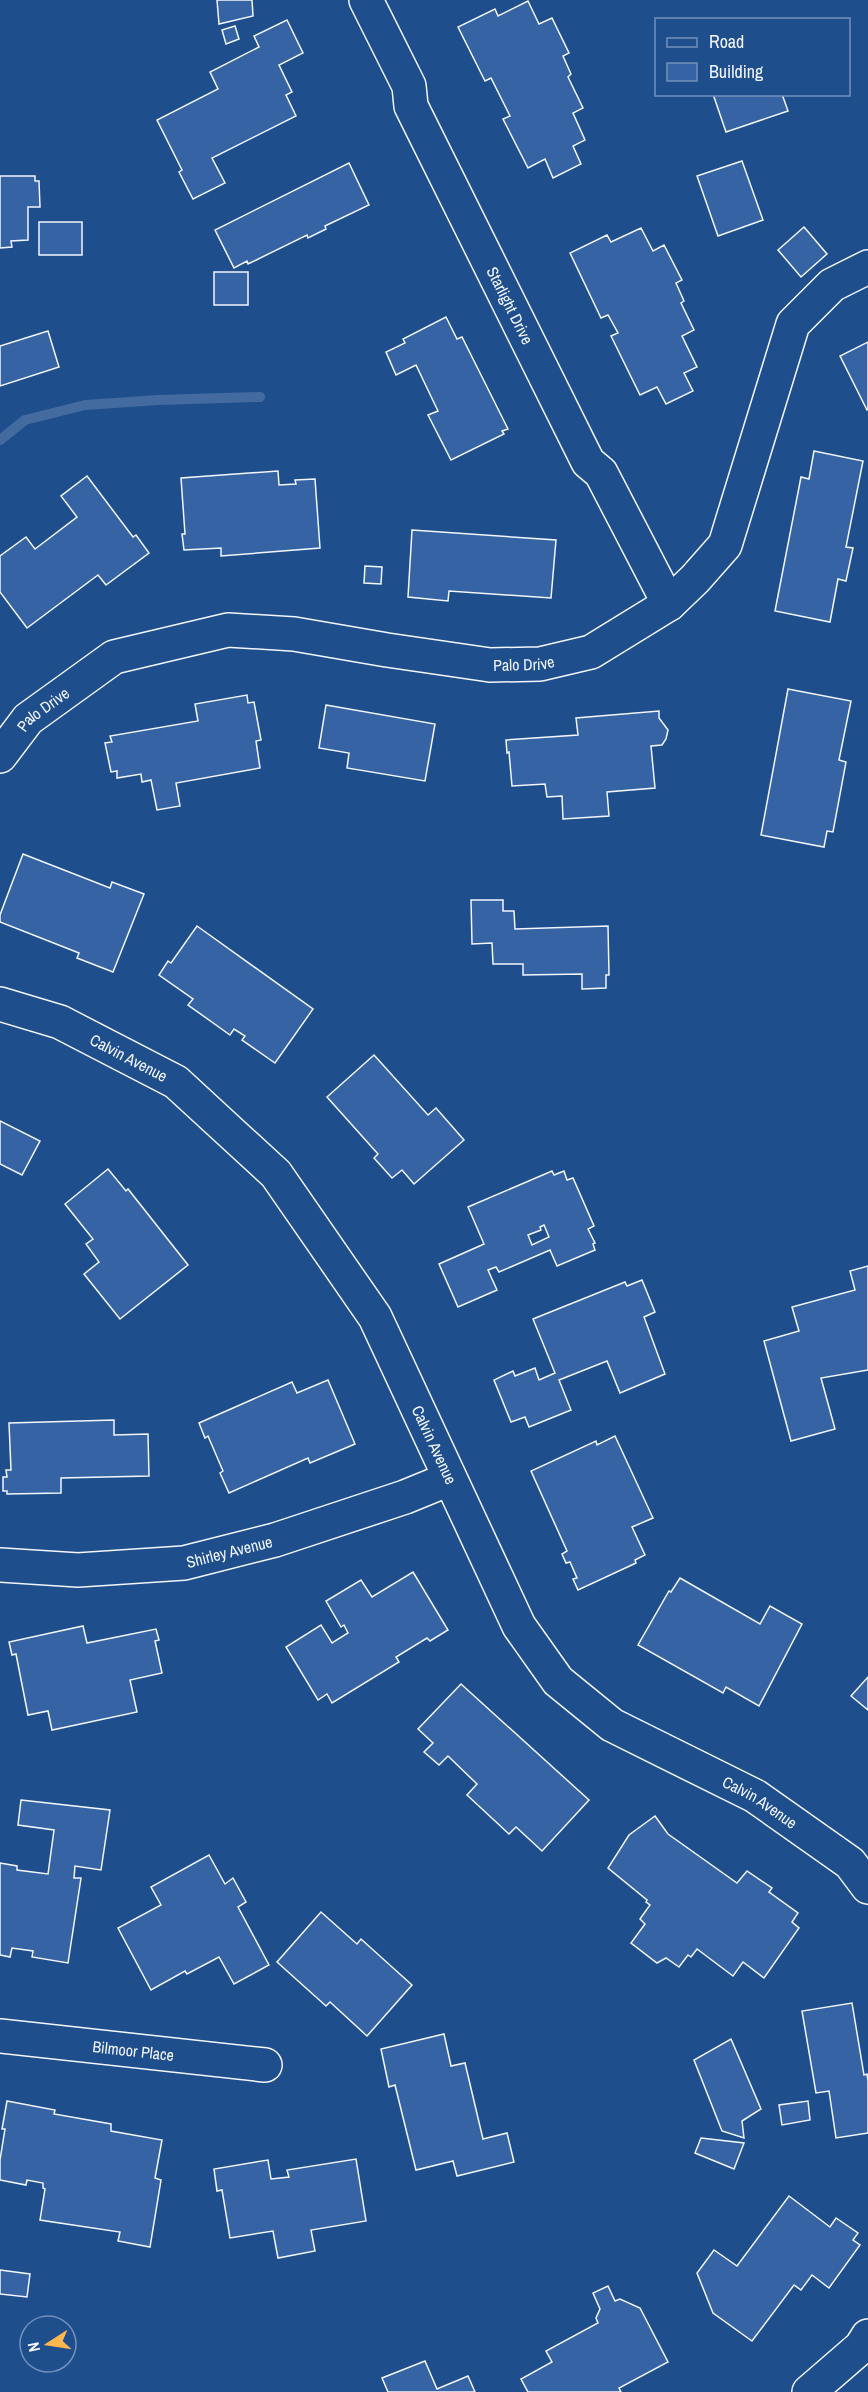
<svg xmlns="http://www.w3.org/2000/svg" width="868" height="2392" font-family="'Archivo Narrow',sans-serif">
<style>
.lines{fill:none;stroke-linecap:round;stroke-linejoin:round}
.stream{stroke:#446ba0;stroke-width:10}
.building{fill:#3563a3;stroke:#f2f6ff;stroke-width:1.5;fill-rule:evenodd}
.minor-casing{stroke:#f2f6ff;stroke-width:36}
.minor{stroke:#1f4e8c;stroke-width:33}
.labels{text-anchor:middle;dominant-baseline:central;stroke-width:4.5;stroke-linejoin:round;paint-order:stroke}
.street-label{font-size:16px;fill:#f2f6ff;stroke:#1f4e8c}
</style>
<rect width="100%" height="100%" fill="#1f4e8c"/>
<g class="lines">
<polyline class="stream" points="0,440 25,420 85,405 158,400 260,397"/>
</g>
<g class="building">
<polygon points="217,0 252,0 253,16 219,24"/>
<polygon points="528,1 539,24 552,18 569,53 563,56 571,74 568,77 583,108 573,113 585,140 573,146 581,164 553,178 545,159 528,168 503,119 510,116 491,78 485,81 458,27 495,9 498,16"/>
<polygon points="287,20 303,53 279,65 292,92 286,95 296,116 212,158 225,183 193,199 179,172 182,170 157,120 218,89 210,72 259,47 254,36"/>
<polygon points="235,26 239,39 226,44 222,30"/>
<polygon points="713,94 782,94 788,111 726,132"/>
<polygon points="742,161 763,220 718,236 697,176"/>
<polygon points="349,163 369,205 325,226 326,229 308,238 307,235 248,264 247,261 234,268 215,230"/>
<polygon points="0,176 35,176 35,181 39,181 40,207 28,207 28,240 11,241 12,247 0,248"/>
<rect x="39" y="222" width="43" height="33"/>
<polygon points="804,227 827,254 801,277 778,250"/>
<polygon points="641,228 653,251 664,245 682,280 676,283 684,301 681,303 694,330 682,336 697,367 684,373 693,391 666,404 657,387 640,395 611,336 618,333 608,315 601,318 570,253 607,235 611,242"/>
<rect x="214" y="272" width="34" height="33"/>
<polygon points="446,317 457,339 462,337 508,429 502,431 504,434 451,460 428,415 438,411 416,365 396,375 386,352 405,343 403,339"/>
<polygon points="48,331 59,367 0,386 0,346"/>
<polygon points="868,342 868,409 867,410 840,356"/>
<polygon points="814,451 863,461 846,547 853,548 846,581 838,579 830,622 775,611 801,477 809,479"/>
<polygon points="278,471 279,485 296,484 295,480 315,479 320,548 221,556 221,548 184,550 182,534 185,534 181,478"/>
<polygon points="87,476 133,537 136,535 149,553 106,585 98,575 27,628 0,592 0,556 26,537 35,549 77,517 61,496"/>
<polygon points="412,530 556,540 551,598 449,591 448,601 408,597"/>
<polygon points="365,566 382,567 381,584 364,583"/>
<polygon points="788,689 851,701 839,760 846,762 833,832 827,831 824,847 761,835"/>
<polygon points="247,695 248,703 254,702 261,740 256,741 260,768 176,783 180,806 157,810 151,780 142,782 141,774 117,778 117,771 111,772 105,743 112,742 110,736 198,721 195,704"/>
<polygon points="326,705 435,724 425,781 347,768 349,753 319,748"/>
<polygon points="659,711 659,718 668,730 666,739 662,745 651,746 655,788 607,792 609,816 563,819 562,796 547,797 545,784 512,786 509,752 507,753 506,740 578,735 576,718"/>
<polygon points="23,854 110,888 112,882 144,894 113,972 77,958 79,953 0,922 0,915"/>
<polygon points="471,900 503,900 503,911 514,911 515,929 608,926 609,975 606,975 606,988 582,989 582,974 523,975 523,964 493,964 492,943 472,944"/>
<polygon points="197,926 313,1009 275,1063 242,1040 245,1036 234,1029 230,1035 188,1005 193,999 159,975 168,961 171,963"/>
<polygon points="374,1055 428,1115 436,1108 464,1140 414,1184 402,1170 392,1178 374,1158 378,1154 327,1097"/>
<polygon points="0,1121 40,1141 22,1175 0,1164"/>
<polygon points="108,1169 126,1191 128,1189 188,1265 120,1319 84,1274 99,1262 86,1244 93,1239 65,1204"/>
<path d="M552 1171 554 1175 564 1171 567 1180 573 1178 594 1226 588 1229 595 1243 593 1244 595 1250 557 1266 550 1250 499 1272 496 1267 488 1270 497 1290 458 1307 439 1264 484 1244 468 1207ZM544 1225 549 1237 532 1245 528 1235 541 1230 540 1227Z"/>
<polygon points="868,1266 868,1370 821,1378 835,1429 791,1441 764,1341 799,1331 792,1307 855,1290 850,1271"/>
<polygon points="642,1280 655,1312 644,1317 665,1374 620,1393 607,1361 559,1380 571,1410 529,1427 525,1417 511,1422 494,1380 513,1371 515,1376 535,1368 539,1380 555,1373 533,1319 625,1282 627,1286"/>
<polygon points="328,1380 355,1444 310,1463 308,1458 229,1493 220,1473 223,1471 208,1436 205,1438 199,1423 292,1382 297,1393"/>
<polygon points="114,1420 114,1435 148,1434 149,1476 61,1478 61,1493 7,1494 7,1491 3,1491 3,1477 7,1477 6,1470 11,1470 9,1423"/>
<polygon points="615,1436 653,1518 632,1527 645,1555 635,1560 636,1563 578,1590 573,1579 577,1578 570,1562 566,1563 562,1554 567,1551 531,1471 596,1441 597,1445"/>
<polygon points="413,1572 448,1630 430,1641 427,1638 396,1657 399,1662 332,1703 327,1694 318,1700 286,1647 321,1625 332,1643 348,1633 344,1625 341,1627 326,1601 361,1580 372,1597"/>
<polygon points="680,1578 760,1624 770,1606 802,1624 759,1706 726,1687 723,1693 638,1645 669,1591 671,1592"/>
<polygon points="83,1626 87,1643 156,1629 159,1640 155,1641 162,1673 130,1680 137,1712 52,1730 48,1711 28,1715 16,1654 12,1655 9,1642"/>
<polygon points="868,1677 868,1710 851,1696"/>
<polygon points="461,1684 589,1800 542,1851 516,1827 509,1834 467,1795 477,1784 448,1756 439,1765 424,1752 433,1743 418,1729"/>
<polygon points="21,1800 110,1810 101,1870 75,1866 74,1878 81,1878 68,1963 32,1957 33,1951 12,1948 10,1957 0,1955 0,1863 17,1866 17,1870 48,1874 54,1830 18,1825"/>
<polygon points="655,1816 668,1834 737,1883 747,1871 772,1888 769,1892 798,1913 792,1922 799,1928 764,1978 743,1962 733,1976 697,1949 691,1957 688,1955 679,1967 666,1958 657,1963 631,1943 645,1924 640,1919 650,1905 646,1902 647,1900 608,1868 629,1835"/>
<polygon points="209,1855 225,1884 233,1878 246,1902 238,1907 269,1965 234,1984 219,1957 187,1974 185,1971 151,1990 118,1928 161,1905 151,1887"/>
<polygon points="321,1912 357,1944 361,1939 412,1985 367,2036 330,2002 326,2006 277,1962"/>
<polygon points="852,2003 864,2075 867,2074 868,2081 868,2133 836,2138 829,2091 816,2093 802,2011"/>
<polygon points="444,2034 451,2066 465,2063 483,2139 507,2133 514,2162 457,2176 453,2161 416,2170 395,2085 389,2087 381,2049"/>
<polygon points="731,2039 761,2109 742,2121 744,2138 722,2131 694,2060"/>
<polygon points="7,2101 55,2110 54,2114 111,2124 111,2131 162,2140 155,2178 161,2180 150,2247 118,2241 120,2232 40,2220 45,2189 43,2188 43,2183 27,2180 26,2185 0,2180 0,2160 5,2129 2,2129"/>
<polygon points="808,2101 810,2120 782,2125 779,2105"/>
<polygon points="701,2138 744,2143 734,2169 695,2153"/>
<polygon points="356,2159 366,2221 311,2230 315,2251 278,2258 273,2231 230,2238 222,2190 217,2191 214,2169 268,2160 271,2179 289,2177 287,2170"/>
<polygon points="789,2196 830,2227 836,2218 858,2233 853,2240 860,2245 829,2288 812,2275 801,2290 794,2285 752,2341 713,2313 697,2273 714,2250 737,2266"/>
<polygon points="0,2270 30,2274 27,2297 0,2294"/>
<polygon points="608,2286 615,2301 620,2299 640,2308 668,2362 619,2388 621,2392 528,2392 521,2379 552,2362 546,2351 598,2323 596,2318 600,2309 593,2293"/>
<polygon points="425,2361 437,2389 468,2376 475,2392 388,2392 382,2378"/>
</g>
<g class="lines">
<defs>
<g id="minor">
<path id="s1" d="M366 0 409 86 411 106 588 462 601 473 669 604"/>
<path id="s2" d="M0 756 28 719 114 657 228 630 294 634 387 650 490 665 540 664 591 652 669 604 695 579 725 545 793 324 832 285 868 267"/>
<path id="s3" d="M0 1004 60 1022 176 1082 276 1174 375 1317 519 1626 558 1681 612 1725 755 1796 850 1863 868 1887"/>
<path id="s4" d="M0 1565 78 1570 184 1563 275 1540 405 1497 449 1479"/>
<path id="s5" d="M0 2036 265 2065"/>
<polyline points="809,2392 861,2347 868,2336"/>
</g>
</defs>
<use href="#minor" class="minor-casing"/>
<use href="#minor" class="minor"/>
</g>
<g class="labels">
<g class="street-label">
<text stroke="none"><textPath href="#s1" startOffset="339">Starlight Drive</textPath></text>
<text stroke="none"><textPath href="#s2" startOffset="568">Palo Drive</textPath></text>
<text stroke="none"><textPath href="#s2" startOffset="64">Palo Drive</textPath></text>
<text stroke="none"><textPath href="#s3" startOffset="140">Calvin Avenue</textPath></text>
<text stroke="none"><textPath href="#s3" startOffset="644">Calvin Avenue</textPath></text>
<text stroke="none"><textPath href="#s4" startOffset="231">Shirley Avenue</textPath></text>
<text stroke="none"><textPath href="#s3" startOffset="1148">Calvin Avenue</textPath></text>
<text stroke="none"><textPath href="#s5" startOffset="134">Bilmoor Place</textPath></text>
</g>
</g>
<rect x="655" y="18" width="195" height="78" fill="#1f4e8c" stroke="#7391ba" stroke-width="1.5"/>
<rect x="667" y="38" width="30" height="9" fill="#1f4e8c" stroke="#7391ba" stroke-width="1.5"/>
<text x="709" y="48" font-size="18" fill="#f2f6ff">Road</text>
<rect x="667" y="63" width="30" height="18" fill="#3563a3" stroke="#7391ba" stroke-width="1.5"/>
<text x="709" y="78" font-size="18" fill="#f2f6ff">Building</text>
<g transform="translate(48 2344) rotate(258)"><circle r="28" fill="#1f4e8c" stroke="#7391ba" stroke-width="1.5"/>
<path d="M0-4.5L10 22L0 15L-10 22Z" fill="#ffb74d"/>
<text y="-9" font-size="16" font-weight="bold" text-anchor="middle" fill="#f2f6ff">N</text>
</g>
</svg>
